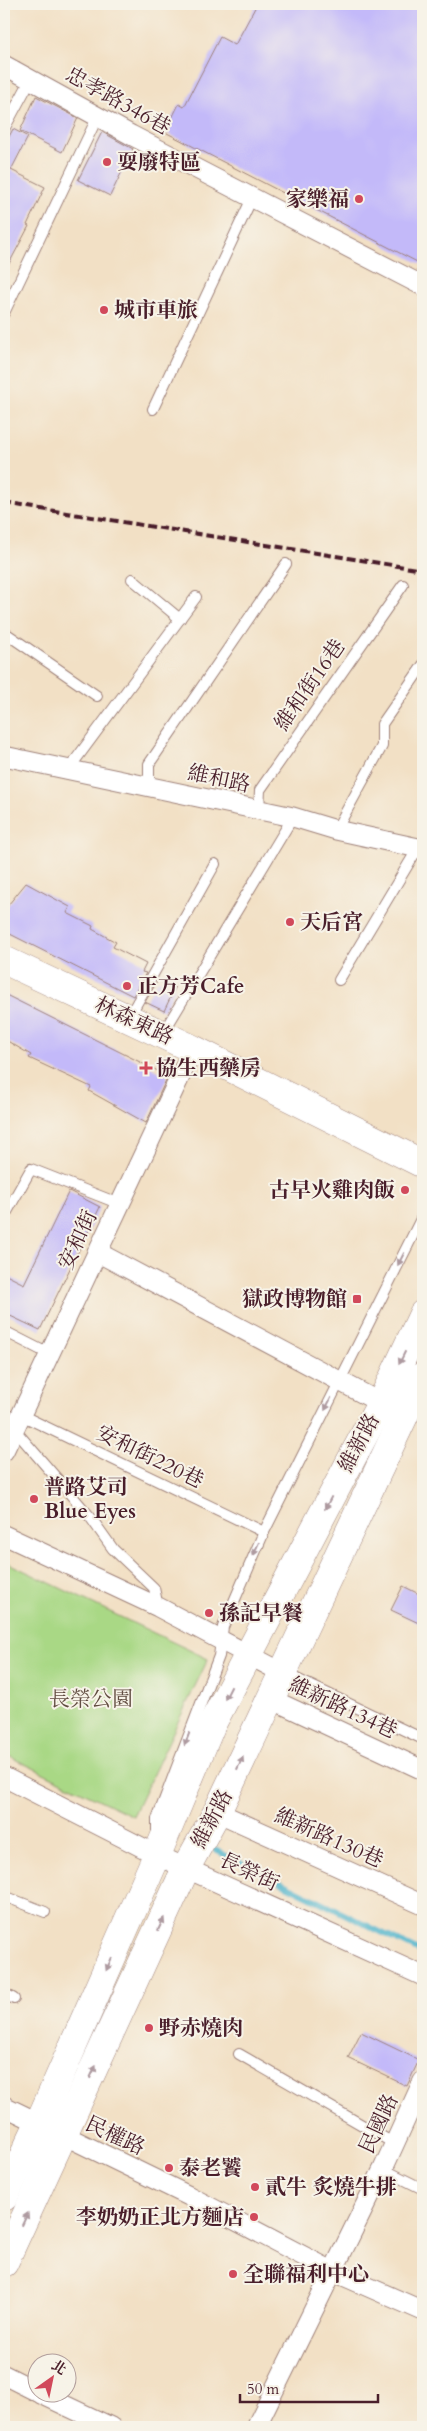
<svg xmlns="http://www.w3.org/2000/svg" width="427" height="2431" font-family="Cardo,'Noto Serif TC',serif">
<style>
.green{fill:#a9d885;stroke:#7a7c58}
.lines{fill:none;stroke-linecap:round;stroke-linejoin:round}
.stream{stroke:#4db3cb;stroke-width:5.5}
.building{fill:#c3b9f9}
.lane-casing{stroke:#9e8078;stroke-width:12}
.street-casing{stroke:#9e8078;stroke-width:21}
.secondary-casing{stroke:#9e8078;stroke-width:29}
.lane{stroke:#fff;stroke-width:10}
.street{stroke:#fff;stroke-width:19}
.secondary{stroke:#fff;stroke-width:28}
.rail{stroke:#4a1f2b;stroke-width:4;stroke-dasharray:8 4;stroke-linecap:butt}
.oneway{fill:#ae9aa0}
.poi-dot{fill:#d1495b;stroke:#f7f3e8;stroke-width:2}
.labels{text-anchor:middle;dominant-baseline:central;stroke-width:4;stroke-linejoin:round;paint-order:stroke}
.street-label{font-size:21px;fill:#4a1f2b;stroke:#f7f3e8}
.poi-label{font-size:21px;font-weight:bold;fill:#4a1f2b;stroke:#f7f3e8;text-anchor:start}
.park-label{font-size:21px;fill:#624d42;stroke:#f7f3e8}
</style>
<rect width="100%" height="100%" fill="#f7f3e8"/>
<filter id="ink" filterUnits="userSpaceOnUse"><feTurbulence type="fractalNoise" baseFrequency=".02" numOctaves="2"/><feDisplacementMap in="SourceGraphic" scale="10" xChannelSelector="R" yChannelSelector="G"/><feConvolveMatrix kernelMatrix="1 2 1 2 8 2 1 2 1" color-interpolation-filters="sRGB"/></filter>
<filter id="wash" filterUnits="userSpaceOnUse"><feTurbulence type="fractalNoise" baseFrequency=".0096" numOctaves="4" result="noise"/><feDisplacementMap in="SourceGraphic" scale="20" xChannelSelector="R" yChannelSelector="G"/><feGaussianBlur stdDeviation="1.12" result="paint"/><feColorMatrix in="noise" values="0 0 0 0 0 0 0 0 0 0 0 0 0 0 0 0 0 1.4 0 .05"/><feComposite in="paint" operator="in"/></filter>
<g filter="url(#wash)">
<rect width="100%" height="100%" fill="#f2e0c5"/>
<polygon class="green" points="4,1561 208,1659 133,1816 4,1754"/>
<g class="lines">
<polyline class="stream" points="215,1850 423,1953"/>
</g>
<g id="blocks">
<g class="building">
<polygon points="257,4 423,4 423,265 165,132 179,104 184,107 220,37 235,45"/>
<polygon points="36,96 78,118 62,152 20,131"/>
<polygon points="13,129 28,137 11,170 45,187 27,225 29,226 4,273 4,146"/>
<polygon points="102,132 133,149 110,196 78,180"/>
<polygon points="26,883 70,907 67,913 93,926 92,929 116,942 113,947 146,964 142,972 146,973 133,996 4,931 4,910"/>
<polygon points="158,980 175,988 164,1011 145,1002"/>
<polygon points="4,994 168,1076 146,1123 89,1091 91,1087 29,1058 31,1055 4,1039"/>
<polygon points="69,1191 100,1207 40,1330 4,1313 4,1274 24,1284"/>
<polygon points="403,1586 423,1596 423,1625 391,1610"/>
<polygon points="361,2032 419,2060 407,2086 348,2058"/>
</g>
</g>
</g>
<g filter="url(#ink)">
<use href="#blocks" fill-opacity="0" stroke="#9e8078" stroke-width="1"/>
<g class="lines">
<defs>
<g id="lane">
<polyline points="4,129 31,79"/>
<polyline points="4,313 98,116"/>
<polyline points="153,409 253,196"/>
<polyline points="132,579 180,619"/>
<polyline points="4,632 97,696"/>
<polyline points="68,770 196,597"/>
<polyline points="149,787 149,764 286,564"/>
<polyline points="259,810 260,790 403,585"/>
<polyline points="336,830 382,746 382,724 423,665"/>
<polyline points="339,980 418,848"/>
<polyline points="129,1017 215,864"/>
<polyline points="163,1033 293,817"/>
<polyline points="4,1217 31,1169 120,1204"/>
<polyline points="4,1331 49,1354"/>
<polyline points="21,1415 264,1532"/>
<polyline points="14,1429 91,1518 113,1549 154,1588 158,1607"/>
<polyline points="284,1673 423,1739"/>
<polyline points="157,1833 157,1819 219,1656 223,1627 264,1532 423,1215"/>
<polyline points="4,1896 45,1912"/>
<polyline points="4,1993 14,1999"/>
<polyline points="239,2054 395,2144"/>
<polyline points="383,2169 423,2189"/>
</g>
<g id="street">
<polyline points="4,65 131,135 423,286"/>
<polyline points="4,756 293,817 336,830 423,849"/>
<polyline points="97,1252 392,1409"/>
<polyline points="4,1451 193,1049"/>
<polyline points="4,1535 158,1607 283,1673"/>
<polyline points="271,1699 423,1770"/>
<polyline points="4,1777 157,1855 423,1976"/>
<polyline points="217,1812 423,1905"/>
<polyline points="4,2106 189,2196 332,2271 423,2311"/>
<polyline points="4,2375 38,2392"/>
<polyline points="41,2394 111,2427"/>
<polyline points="256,2427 383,2169 423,2081"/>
</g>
<g id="secondary">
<polyline points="4,960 193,1049 423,1164"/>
<polyline points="4,2197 39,2123 157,1855 211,1726 381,1403 423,1314"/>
<polyline points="4,2263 186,1868 217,1812 423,1376"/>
</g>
</defs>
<use href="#lane" class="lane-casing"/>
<use href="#street" class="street-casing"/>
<use href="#secondary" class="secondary-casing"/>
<use href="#lane" class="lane"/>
<use href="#street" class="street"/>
<use href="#secondary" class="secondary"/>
<polyline class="rail" points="4,503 423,570"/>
</g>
<defs><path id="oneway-solid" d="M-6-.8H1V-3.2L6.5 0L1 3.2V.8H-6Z" transform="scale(1.25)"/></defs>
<g class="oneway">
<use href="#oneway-solid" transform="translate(401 1259) rotate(117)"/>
<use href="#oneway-solid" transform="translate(402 1358) rotate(116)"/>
<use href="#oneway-solid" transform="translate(328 1404) rotate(117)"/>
<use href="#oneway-solid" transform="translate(328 1503) rotate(118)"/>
<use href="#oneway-solid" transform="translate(256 1549) rotate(114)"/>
<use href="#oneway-solid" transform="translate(228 1693) rotate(117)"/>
<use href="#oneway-solid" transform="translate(187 1739) rotate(111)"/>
<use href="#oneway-solid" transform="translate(240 1763) rotate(-65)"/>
<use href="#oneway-solid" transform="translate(161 1924) rotate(-65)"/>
<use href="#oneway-solid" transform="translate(109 1964) rotate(114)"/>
<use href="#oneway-solid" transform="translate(93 2072) rotate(-65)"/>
<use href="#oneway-solid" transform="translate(25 2219) rotate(-65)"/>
</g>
</g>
<g class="poi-dot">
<circle cx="107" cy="162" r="5"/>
<circle cx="359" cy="199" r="5"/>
<circle cx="104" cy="310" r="5"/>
<circle cx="290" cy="922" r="5"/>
<circle cx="127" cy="986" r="5"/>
<path d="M143.5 1060.5h5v5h5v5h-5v5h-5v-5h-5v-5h5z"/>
<circle cx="405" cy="1190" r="5"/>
<rect x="352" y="1294" width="10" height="10" rx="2.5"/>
<circle cx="34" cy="1499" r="5"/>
<circle cx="209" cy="1613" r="5"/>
<circle cx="149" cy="2028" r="5"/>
<circle cx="169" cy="2168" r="5"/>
<circle cx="255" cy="2187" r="5"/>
<circle cx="254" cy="2217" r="5"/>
<circle cx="233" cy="2274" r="5"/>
</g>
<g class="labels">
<g class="street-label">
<text transform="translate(118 101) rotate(29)">忠孝路346巷</text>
<text transform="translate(310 685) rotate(-55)">維和街16巷</text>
<text transform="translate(219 779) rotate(12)">維和路</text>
<text transform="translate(134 1021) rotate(25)">林森東路</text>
<text transform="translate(78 1240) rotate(-65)">安和街</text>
<text transform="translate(359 1443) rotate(-62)">維新路</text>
<text transform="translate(150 1457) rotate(26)">安和街220巷</text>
<text transform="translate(343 1708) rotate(25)">維新路134巷</text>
<text transform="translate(212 1819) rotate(-62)">維新路</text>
<text transform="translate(329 1838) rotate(24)">維新路130巷</text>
<text transform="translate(249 1872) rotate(25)">長榮街</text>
<text transform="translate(379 2124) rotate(-65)">民國路</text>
<text transform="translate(115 2136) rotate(25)">民權路</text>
</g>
<g class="poi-label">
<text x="117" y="162">耍廢特區</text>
<text x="349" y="199" text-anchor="end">家樂福</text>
<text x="114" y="310">城市車旅</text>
<text x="300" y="922">天后宮</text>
<text x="137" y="986">正方芳Cafe</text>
<text x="156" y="1068">協生西藥房</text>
<text x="395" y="1190" text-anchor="end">古早火雞肉飯</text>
<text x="347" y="1299" text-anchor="end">獄政博物館</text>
<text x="44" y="1487">普路艾司<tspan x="44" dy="24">Blue Eyes</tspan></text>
<text x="219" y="1613">孫記早餐</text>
<text x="159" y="2028">野赤燒肉</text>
<text x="179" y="2168">泰老饕</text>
<text x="265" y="2187">貳牛 炙燒牛排</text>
<text x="244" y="2217" text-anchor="end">李奶奶正北方麵店</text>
<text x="243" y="2274">全聯福利中心</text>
</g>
<g class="park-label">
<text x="91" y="1699">長榮公園</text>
</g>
</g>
<rect width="427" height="2431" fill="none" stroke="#f7f3e8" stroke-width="20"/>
<g transform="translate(52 2378) rotate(33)"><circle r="24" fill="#f7f3e8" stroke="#b29e9c"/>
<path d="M0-4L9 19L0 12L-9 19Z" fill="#d1495b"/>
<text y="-8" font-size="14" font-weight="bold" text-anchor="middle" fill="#4a1f2b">北</text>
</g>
<path d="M240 2394v8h138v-8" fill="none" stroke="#4a1f2b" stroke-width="2.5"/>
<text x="247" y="2394" font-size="15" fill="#4a1f2b" stroke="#f7f3e8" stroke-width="4" paint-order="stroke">50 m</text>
</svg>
